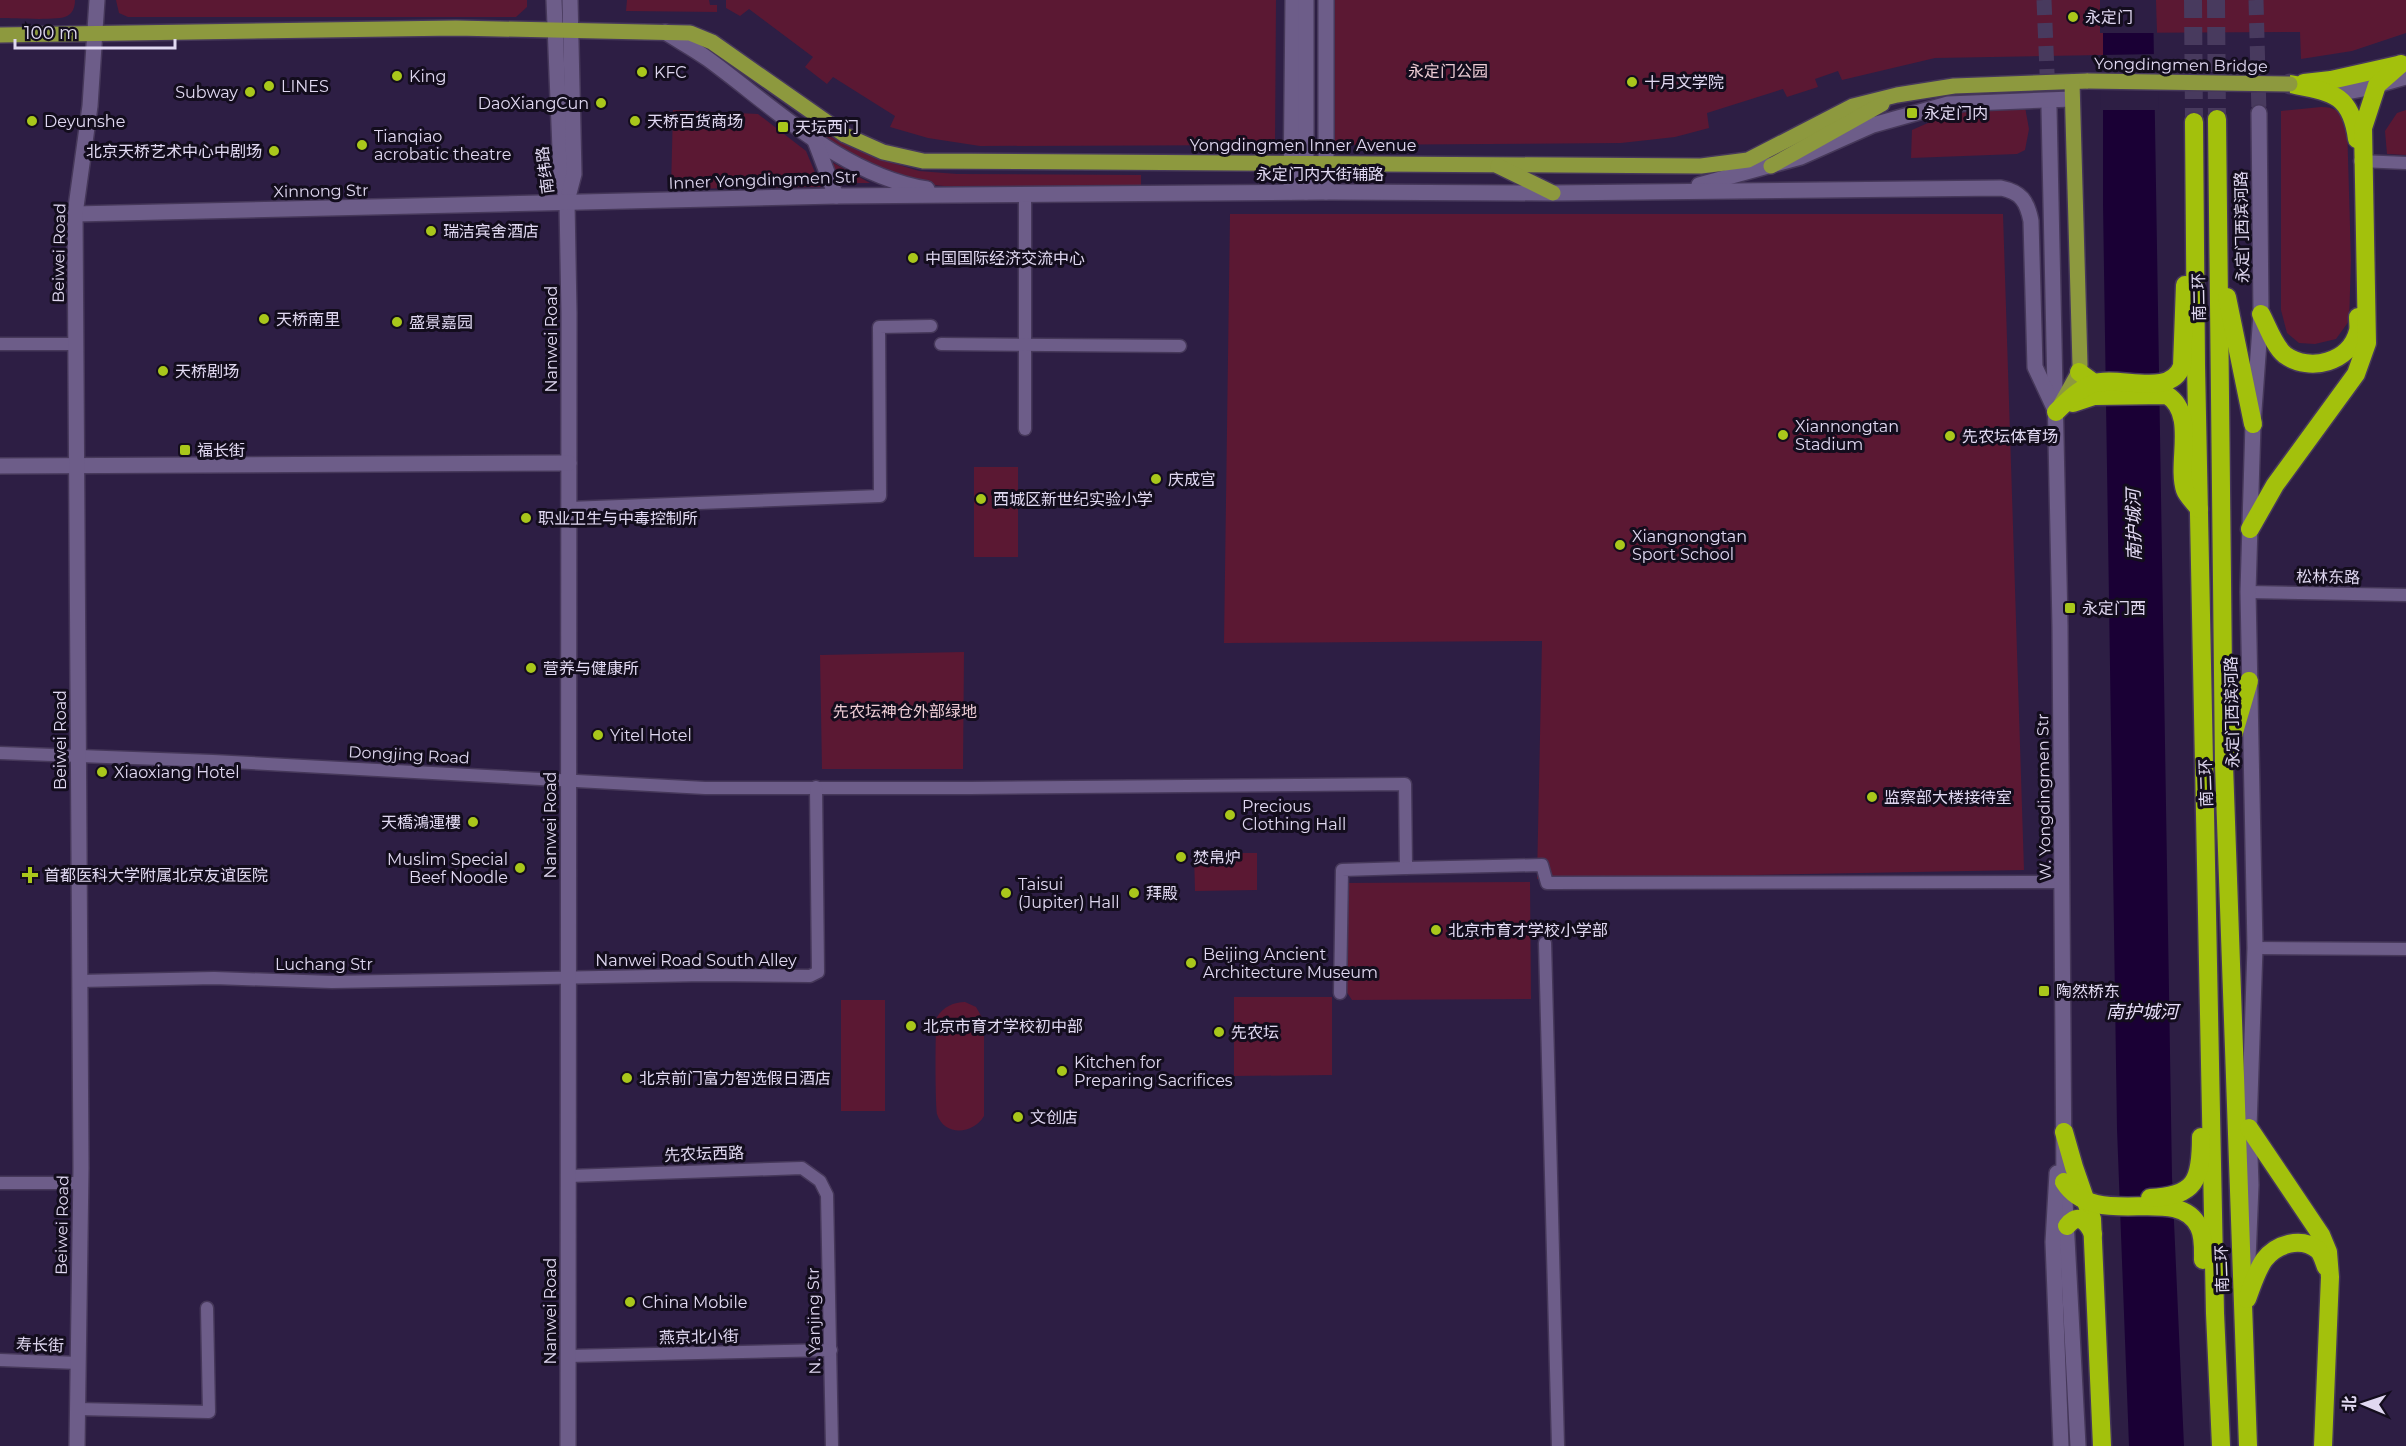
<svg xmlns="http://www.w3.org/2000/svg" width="2406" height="1446" font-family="Montserrat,'Noto Sans SC',sans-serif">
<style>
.green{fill:#5b1833}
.water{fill:#1a0035}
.pier{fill:#2d1e44}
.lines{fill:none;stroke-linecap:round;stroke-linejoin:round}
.secondary-tunnel{stroke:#483a5e;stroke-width:15;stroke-dasharray:15 8;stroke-linecap:butt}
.highway-tunnel{stroke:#483a5e;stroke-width:18;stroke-dasharray:18 9;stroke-linecap:butt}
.street-casing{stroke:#46385a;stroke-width:15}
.secondary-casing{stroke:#46385a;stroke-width:18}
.primary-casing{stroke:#46385a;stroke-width:18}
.highway-casing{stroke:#46385a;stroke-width:21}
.street{stroke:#6d5d89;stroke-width:12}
.secondary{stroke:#6d5d89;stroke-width:15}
.primary{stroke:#8d993e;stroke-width:15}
.highway{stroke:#a3c10c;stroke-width:18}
.primary-bridge-casing{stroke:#46385a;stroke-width:18;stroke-linecap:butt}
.primary-bridge{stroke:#8d993e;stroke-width:15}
.poi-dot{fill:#a9c71b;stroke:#130d1d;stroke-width:2}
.labels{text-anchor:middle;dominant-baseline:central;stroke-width:6;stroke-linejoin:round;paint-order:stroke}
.poi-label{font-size:16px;fill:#e0d8f1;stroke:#130d1d;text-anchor:start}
.street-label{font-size:16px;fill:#e0d8f1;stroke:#130d1d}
.park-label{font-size:16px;fill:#ecccd4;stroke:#130d1d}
.water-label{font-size:18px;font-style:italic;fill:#e6ddf8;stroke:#130d1d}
</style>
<rect width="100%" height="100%" fill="#2d1e44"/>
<g class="green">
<path d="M0 0H75C75 7 73 13 67 16 59 21 12 18 0 18Z"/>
<polygon points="116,0 527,0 527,7 516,17 128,17 119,13"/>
<polygon points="627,0 709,0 710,5 717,5 717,12 626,11"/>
<polygon points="726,0 1276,0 1275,145 980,146 928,138 890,127 895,116 833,77 827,84 805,67 813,57 749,9 740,16 726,8"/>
<polygon points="1335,0 2406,0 2406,33 2352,51 2301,59 2300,32 2103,33 2103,55 1935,58 1842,80 1838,71 1815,79 1818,87 1787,97 1783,89 1707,113 1709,128 1675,137 1621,143 1334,145"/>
<polygon points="1990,106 2025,107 2029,129 2025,150 2017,154 1911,158 1912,130 1937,119"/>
<path d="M2321 107C2335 107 2340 111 2347 123L2351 261 2349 321 2336 339 2315 344 2299 343 2287 333 2281 310V111Z"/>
<polygon points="673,110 758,114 806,151 821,187 671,189"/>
<polygon points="2406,110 2406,155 2387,154 2385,131 2397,113"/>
<polygon points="804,122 852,148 883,160 919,171 957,174 1141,175 1141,189 966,188 933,185 899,176 855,158"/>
<polygon points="828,160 870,183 837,183"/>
<polygon points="1230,214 2003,214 2024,870 1537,879 1542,641 1224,643"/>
<rect x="974" y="467" width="44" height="90"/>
<polygon points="964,652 963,769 822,769 820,655"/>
<polygon points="1194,853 1257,853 1257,890 1195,891"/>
<polygon points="1530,882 1531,999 1352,1000 1344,988 1343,883"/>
<polygon points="1234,997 1332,997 1332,1075 1234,1076"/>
<rect x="841" y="1000" width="44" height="111"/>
<path d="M965 1002 976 1007 984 1021V1116C974 1134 944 1137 937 1114 935 1106 935 1022 937 1017 943 1007 954 1002 965 1002Z"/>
</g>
<polygon class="water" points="2103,0 2153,0 2172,1177 2184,1446 2129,1446 2117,1129 2103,204"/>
<g class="pier">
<polygon points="2100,0 2156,0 2157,33 2100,33"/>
<polygon points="2158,54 2159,110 2100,110 2101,55"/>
</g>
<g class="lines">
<g class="secondary-tunnel">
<polyline points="2044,0 2048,96"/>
<polyline points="2256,0 2259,113"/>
</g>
<g class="highway-tunnel">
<polyline points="2193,0 2194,122"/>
<polyline points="2216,0 2217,119"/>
</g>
<defs>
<g id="street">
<polyline points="2360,161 2406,163"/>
<polyline points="1025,195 1025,429"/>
<polyline points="0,344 76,344"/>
<polyline points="941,344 1180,346"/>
<polyline points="569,508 880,496 879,327 931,326"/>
<polyline points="2248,592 2406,595"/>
<polyline points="0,753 213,761 705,788 970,788 1405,784 1406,868 1542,865 1547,883 2063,882"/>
<polyline points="1545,943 1558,1446"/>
<polyline points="2255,948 2406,949"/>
<polyline points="80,981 214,978 332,982 705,975 810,976 818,972 816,787"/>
<polyline points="1340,993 1342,870 1406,868"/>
<polyline points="569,1176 802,1168 820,1181 827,1195 832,1446"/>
<polyline points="0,1183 81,1183"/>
<polyline points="568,1356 831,1350"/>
<polyline points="0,1360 79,1363"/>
<polyline points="78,1409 209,1412 207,1308"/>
</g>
<g id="secondary">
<polyline points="554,0 561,174 567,203 569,313 568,1446"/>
<path d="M665 32C679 41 694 49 708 59 775 108 842 175 927 189"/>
<polyline points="2331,95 2363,89 2406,77"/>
<polyline points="2049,108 2060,626 2064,1182 2078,1446"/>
<polyline points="814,138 836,196"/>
<polyline points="1699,185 1801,157 1873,125 1948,104 2072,99"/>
<polyline points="1291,192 1293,0"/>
<polyline points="1306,192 1306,0"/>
<polyline points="1326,192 1326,0"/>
<polyline points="568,197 574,174 570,0"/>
<path d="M75 214 836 196 1326 192 1553 193 2001 188C2021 192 2027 201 2031 221L2035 367 2056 412"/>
<polyline points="0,466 569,463"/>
<polyline points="2057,1173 2053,1242 2061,1446"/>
<polyline points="2248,1259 2251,1185 2249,1128 2255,948 2248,592 2253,424 2261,314 2259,113"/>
<polyline points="77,1446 81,1168 75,214 90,106 97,0"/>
</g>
<g id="primary">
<polyline points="0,35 456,28 690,33 712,42 845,135 883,152 923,161 1701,166 1748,160 1853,106 1897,95 1954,86 2088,81"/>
<polyline points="1498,166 1553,193"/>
<polyline points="1771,166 1882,104"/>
<polyline points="2061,404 2079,372 2080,365 2072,82"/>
</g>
<g id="highway">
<polyline points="2304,83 2331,80 2398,65"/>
<path d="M2290 84C2331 92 2351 93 2357 139"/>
<polyline points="2217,119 2224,765 2248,1446"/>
<polyline points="2194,122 2196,365 2215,1313 2221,1446"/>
<polyline points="2227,297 2253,424"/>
<path d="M2261 314C2268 327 2274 346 2285 355 2310 373 2350 362 2358 331 2359 327 2358 321 2358 317"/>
<polyline points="2079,372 2094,383"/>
<path d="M2073 403 2094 396 2167 395C2197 414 2176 462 2185 490 2187 496 2195 503 2199 509"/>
<path d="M2056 412C2067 401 2078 390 2092 384 2118 374 2170 399 2182 366L2185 285"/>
<polyline points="2250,529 2275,485 2356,374 2367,343 2363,128 2377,85 2401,64"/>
<polyline points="2230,746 2249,681"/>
<polyline points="2249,1128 2321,1235 2328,1252 2330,1277 2323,1446"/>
<polyline points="2064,1132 2074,1167 2092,1219 2102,1446"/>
<path d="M2064 1182C2096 1232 2178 1182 2199 1227 2204 1237 2203 1249 2203 1260"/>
<path d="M2150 1198C2196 1196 2201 1180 2201 1137"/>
<path d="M2067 1226C2078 1212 2087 1221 2093 1234"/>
<path d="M2247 1299C2252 1286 2256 1272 2264 1260 2276 1244 2301 1236 2318 1250 2322 1254 2324 1262 2326 1267"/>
</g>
</defs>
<use href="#street" class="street-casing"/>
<use href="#secondary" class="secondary-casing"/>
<use href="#primary" class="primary-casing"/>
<use href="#highway" class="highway-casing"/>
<use href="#street" class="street"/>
<use href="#secondary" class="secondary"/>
<use href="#primary" class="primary"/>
<use href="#highway" class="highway"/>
<defs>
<polyline id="primary-bridge" points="2088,81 2290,84"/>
</defs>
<use href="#primary-bridge" class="primary-bridge-casing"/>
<use href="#primary-bridge" class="primary-bridge"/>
</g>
<g class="poi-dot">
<circle cx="2073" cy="17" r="6"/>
<circle cx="642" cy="72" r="6"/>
<circle cx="397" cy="76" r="6"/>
<circle cx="1632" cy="82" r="6"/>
<circle cx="269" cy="86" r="6"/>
<circle cx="250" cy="92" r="6"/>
<circle cx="601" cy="103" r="6"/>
<rect x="1906" y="107" width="12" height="12" rx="3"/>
<circle cx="32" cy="121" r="6"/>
<circle cx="635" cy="121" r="6"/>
<rect x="777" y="121" width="12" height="12" rx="3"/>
<circle cx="362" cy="145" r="6"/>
<circle cx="274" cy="151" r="6"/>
<circle cx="431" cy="231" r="6"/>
<circle cx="913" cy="258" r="6"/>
<circle cx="264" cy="319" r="6"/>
<circle cx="397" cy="322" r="6"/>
<circle cx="163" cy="371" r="6"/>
<circle cx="1783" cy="435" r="6"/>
<circle cx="1950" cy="436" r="6"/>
<rect x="179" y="444" width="12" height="12" rx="3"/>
<circle cx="1156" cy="479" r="6"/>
<circle cx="981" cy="499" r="6"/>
<circle cx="526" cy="518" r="6"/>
<circle cx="1620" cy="545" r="6"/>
<rect x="2064" y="602" width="12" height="12" rx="3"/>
<circle cx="531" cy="668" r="6"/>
<circle cx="598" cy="735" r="6"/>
<circle cx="102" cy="772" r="6"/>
<circle cx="1872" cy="797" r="6"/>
<circle cx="1230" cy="815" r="6"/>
<circle cx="473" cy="822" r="6"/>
<circle cx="1181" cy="857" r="6"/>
<circle cx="520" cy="868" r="6"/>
<path d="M27 866h6v6h6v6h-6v6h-6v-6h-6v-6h6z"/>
<circle cx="1006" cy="893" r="6"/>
<circle cx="1134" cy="893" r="6"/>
<circle cx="1436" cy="930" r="6"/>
<circle cx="1191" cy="963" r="6"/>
<rect x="2038" y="985" width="12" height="12" rx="3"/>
<circle cx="911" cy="1026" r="6"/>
<circle cx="1219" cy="1032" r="6"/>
<circle cx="1062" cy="1071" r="6"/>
<circle cx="627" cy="1078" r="6"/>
<circle cx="1018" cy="1117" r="6"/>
<circle cx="630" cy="1302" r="6"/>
</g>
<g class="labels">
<g class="poi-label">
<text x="2085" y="17">永定门</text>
<text x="654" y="72">KFC</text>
<text x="409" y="76">King</text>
<text x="1644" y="82">十月文学院</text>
<text x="281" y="86">LINES</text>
<text x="238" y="92" text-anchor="end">Subway</text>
<text x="589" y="103" text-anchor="end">DaoXiangCun</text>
<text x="1924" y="113">永定门内</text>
<text x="44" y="121">Deyunshe</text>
<text x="647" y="121">天桥百货商场</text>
<text x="795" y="127">天坛西门</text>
<text x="374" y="136">Tianqiao<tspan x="374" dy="18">acrobatic theatre</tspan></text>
<text x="262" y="151" text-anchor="end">北京天桥艺术中心中剧场</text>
<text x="443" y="231">瑞洁宾舍酒店</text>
<text x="925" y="258">中国国际经济交流中心</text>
<text x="276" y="319">天桥南里</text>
<text x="409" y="322">盛景嘉园</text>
<text x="175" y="371">天桥剧场</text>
<text x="1795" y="426">Xiannongtan<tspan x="1795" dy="18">Stadium</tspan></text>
<text x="1962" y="436">先农坛体育场</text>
<text x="197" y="450">福长街</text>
<text x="1168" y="479">庆成宫</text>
<text x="993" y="499">西城区新世纪实验小学</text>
<text x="538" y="518">职业卫生与中毒控制所</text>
<text x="1632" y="536">Xiangnongtan<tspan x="1632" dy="18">Sport School</tspan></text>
<text x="2082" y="608">永定门西</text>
<text x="543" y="668">营养与健康所</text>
<text x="610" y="735">Yitel Hotel</text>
<text x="114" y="772">Xiaoxiang Hotel</text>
<text x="1884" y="797">监察部大楼接待室</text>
<text x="1242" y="806">Precious<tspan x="1242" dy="18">Clothing Hall</tspan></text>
<text x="461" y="822" text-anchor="end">天橋鴻運樓</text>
<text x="1193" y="857">焚帛炉</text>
<text x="508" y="859" text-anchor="end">Muslim Special<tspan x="508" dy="18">Beef Noodle</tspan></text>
<text x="44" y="875">首都医科大学附属北京友谊医院</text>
<text x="1018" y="884">Taisui<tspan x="1018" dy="18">(Jupiter) Hall</tspan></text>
<text x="1146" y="893">拜殿</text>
<text x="1448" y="930">北京市育才学校小学部</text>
<text x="1203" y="954">Beijing Ancient<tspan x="1203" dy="18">Architecture Museum</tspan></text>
<text x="2056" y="991">陶然桥东</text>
<text x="923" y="1026">北京市育才学校初中部</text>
<text x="1231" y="1032">先农坛</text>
<text x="1074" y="1062">Kitchen for<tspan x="1074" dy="18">Preparing Sacrifices</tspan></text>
<text x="639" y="1078">北京前门富力智选假日酒店</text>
<text x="1030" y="1117">文创店</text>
<text x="642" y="1302">China Mobile</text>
</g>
<g class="street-label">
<text transform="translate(2181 65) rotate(1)">Yongdingmen Bridge</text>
<text x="1303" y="145">Yongdingmen Inner Avenue</text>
<text transform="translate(545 170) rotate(-97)">南纬路</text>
<text x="1320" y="174">永定门内大街辅路</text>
<text transform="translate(763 180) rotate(-2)">Inner Yongdingmen Str</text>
<text transform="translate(321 191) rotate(-1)">Xinnong Str</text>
<text transform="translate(2242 227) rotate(-91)">永定门西滨河路</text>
<text transform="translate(59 253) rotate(-89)">Beiwei Road</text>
<text transform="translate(2199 297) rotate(-91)">南二环</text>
<text transform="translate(551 339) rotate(-90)">Nanwei Road</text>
<text transform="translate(2328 577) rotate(1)">松林东路</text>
<text transform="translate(2232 712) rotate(-91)">永定门西滨河路</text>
<text transform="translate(60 740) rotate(-90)">Beiwei Road</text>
<text transform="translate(409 755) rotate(3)">Dongjing Road</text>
<text transform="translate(2206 783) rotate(-92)">南二环</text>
<text transform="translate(2044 797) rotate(-91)">W. Yongdingmen Str</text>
<text transform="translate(550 825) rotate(-90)">Nanwei Road</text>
<text x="696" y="960">Nanwei Road South Alley</text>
<text x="324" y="964">Luchang Str</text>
<text transform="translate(704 1154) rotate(-2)">先农坛西路</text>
<text transform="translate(62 1225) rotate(-89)">Beiwei Road</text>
<text transform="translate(2222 1269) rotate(-92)">南二环</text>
<text transform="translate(550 1311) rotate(-90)">Nanwei Road</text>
<text transform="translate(814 1321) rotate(-91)">N. Yanjing Str</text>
<text transform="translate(699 1337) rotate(-1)">燕京北小街</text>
<text transform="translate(40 1345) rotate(2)">寿长街</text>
</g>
<g class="park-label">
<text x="1448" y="71">永定门公园</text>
<text x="905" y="711">先农坛神仓外部绿地</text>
</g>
<g class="water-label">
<text transform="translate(2134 525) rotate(-91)">南护城河</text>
<text x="2142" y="1012">南护城河</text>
</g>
</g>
<g transform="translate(2364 1404) rotate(272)" stroke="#130d1d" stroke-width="4.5" paint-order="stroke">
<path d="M0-4.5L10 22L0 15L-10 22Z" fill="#e0d8f1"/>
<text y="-9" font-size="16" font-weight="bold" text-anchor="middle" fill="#e0d8f1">北</text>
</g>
<path d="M15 39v9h160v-9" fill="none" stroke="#e0d8f1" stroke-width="3"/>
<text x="24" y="39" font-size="18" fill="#e0d8f1" stroke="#130d1d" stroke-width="4.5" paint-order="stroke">100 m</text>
</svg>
